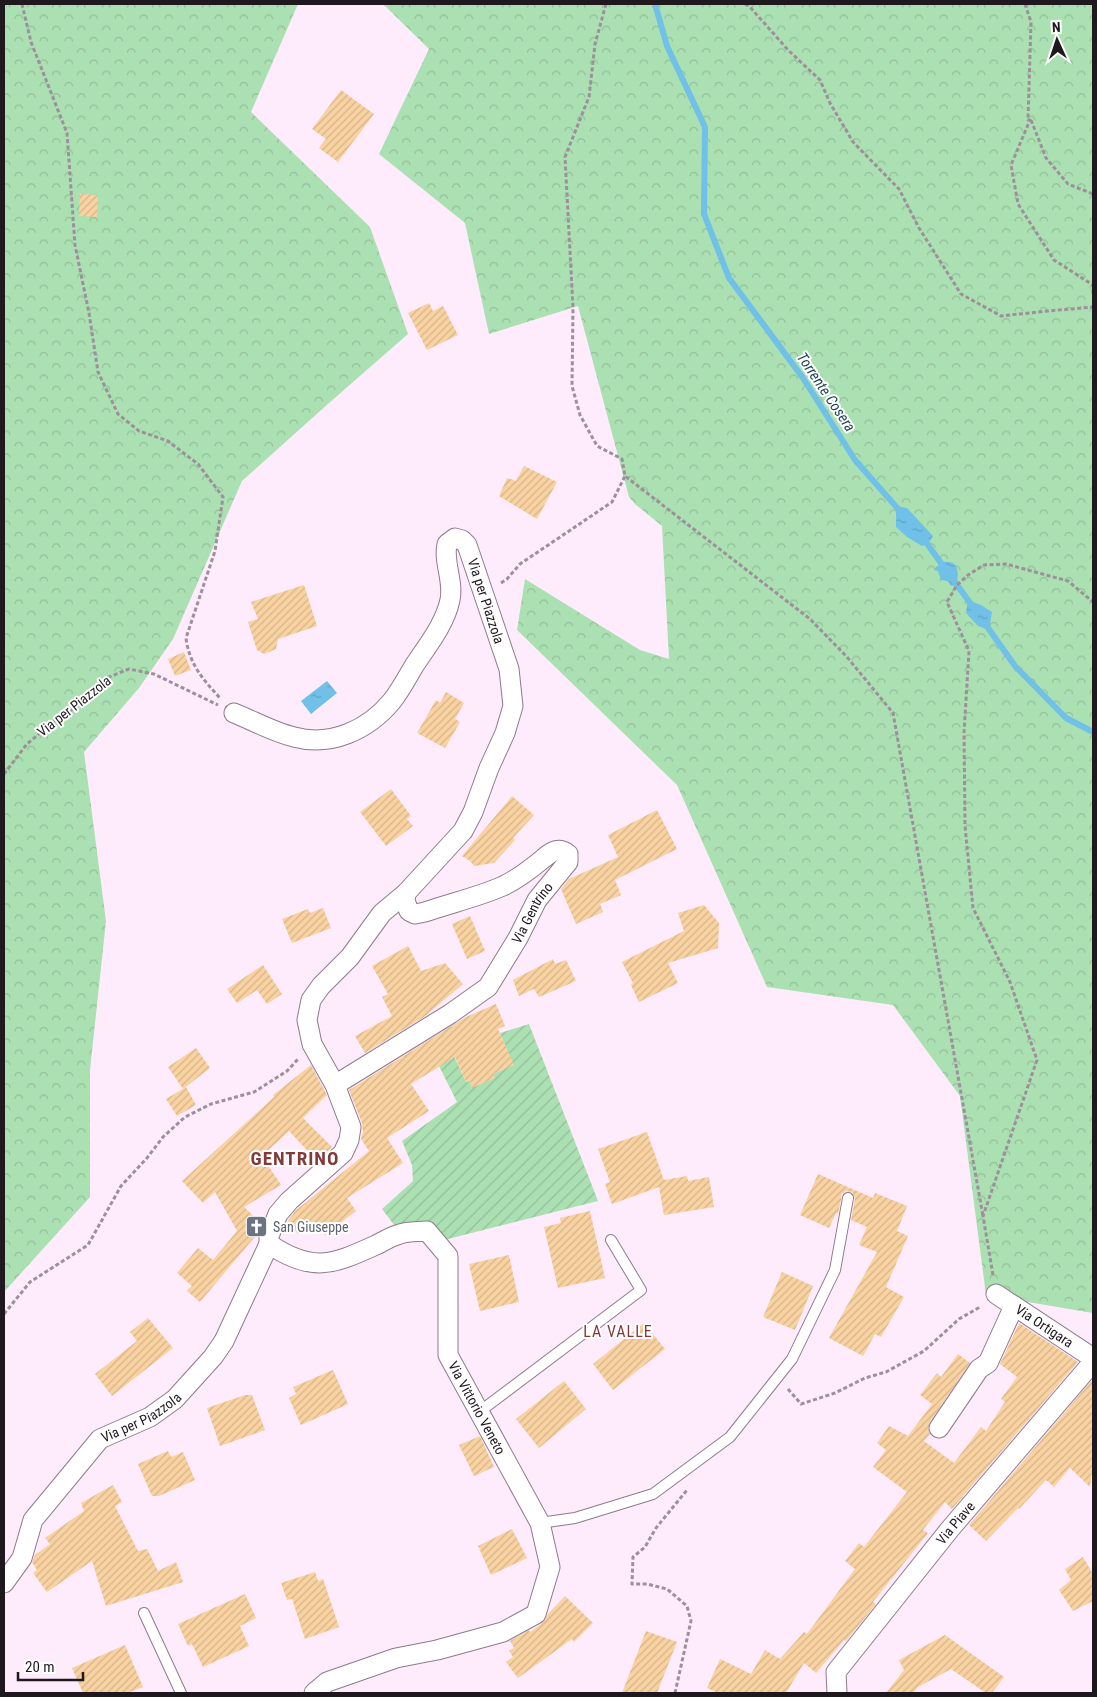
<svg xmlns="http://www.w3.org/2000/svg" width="1097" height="1697" font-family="'Roboto Condensed',sans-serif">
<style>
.forest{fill:url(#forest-crowns)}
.garden{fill:url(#garden-furrows)}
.water{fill:url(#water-ripples)}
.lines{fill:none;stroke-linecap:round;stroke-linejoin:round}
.stream{stroke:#70c0e8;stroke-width:6}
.building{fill:url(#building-hatch)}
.lane-casing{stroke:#8e7a8c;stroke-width:12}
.street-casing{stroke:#8e7a8c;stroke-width:21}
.path{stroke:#9d8f9b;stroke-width:3;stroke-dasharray:4 2.5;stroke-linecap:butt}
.lane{stroke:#fff;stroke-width:10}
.street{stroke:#fff;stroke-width:19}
.labels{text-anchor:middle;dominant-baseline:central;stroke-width:4;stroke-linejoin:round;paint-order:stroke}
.street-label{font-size:14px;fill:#1f181e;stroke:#fff}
.worship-label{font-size:14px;fill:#5b616d;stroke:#fff;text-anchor:start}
.water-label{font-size:15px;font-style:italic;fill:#1c3f51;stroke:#fff}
.quarter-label{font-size:16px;letter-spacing:1px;fill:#833b39;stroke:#fff}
.district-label{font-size:19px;font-weight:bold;letter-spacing:1px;fill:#833b39;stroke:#fff}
</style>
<defs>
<pattern id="forest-crowns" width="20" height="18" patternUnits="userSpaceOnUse" patternTransform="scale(1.25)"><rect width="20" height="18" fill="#abe0b2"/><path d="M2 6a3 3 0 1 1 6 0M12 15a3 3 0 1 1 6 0" fill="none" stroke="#93bf99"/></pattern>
<pattern id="garden-furrows" width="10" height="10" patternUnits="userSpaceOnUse" patternTransform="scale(1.25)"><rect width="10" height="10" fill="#abe0b2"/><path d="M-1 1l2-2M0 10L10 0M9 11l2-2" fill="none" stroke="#93bf99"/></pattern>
<pattern id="water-ripples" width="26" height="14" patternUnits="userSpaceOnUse" patternTransform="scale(1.25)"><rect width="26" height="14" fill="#70c0e8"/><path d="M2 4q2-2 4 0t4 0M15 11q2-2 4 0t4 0" fill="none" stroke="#61a4c7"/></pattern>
<pattern id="building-hatch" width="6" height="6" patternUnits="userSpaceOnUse" patternTransform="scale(1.25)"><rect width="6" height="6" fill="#f9d2a1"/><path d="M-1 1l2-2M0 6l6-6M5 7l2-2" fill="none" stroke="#d5b48a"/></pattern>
</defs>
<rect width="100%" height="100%" fill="#feecfc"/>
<g class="forest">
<polygon points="4,4 298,4 251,112 370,227 408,334 329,403 242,481 173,639 139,688 84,752 106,921 90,1070 90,1197 4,1292"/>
<polygon points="383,4 1093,4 1093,1313 986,1295 960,1096 893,1005 767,987 677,785 517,630 525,579 640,650 669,659 662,526 635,504 629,497 578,306 489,334 465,223 379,154 429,49"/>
</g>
<polygon class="garden" points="529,1024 598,1201 436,1242 401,1234 382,1209 413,1181 412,1165 402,1141 457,1102 438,1064 454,1056 466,1082 470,1081 472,1087 493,1074 513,1065 500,1033"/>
<g class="water">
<polygon points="896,506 907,508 933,536 928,544 922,546 907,537 896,527"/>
<path d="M943 562C961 560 958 574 957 585L951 586 948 581 941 580 938 571 934 570 936 567Z"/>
<polygon points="968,600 981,605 992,612 989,630 978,626 966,613"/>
<polygon points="327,681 337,693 311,714 301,701"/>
</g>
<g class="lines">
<g class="stream">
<polyline points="655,4 667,46 705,127 704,214 729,278 803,378 855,460 900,511"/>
<polyline points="923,538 946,570"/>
<polyline points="952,578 973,607"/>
<polyline points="986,625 1015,666 1066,718 1093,732"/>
</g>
</g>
<g class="building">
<polygon points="341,90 374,114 338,162 319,148 326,139 312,129"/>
<polygon points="80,194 98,195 97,217 79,216"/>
<polygon points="429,303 433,311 443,306 458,335 427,350 408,313"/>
<polygon points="524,466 557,482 537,519 499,496 507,478 516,481"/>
<polygon points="304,585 317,626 278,639 276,649 264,654 257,650 248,622 258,619 251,602"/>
<polygon points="184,652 191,670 175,676 168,659"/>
<polygon points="446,692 464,703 455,719 460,722 445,748 417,733 436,700 440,703"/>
<polygon points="391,789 411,816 407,819 413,826 386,846 360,812"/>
<polygon points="512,796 534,815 513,838 515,840 494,863 474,866 470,861 462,856"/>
<polygon points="657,810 677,849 615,880 621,895 600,904 603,912 576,924 561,889 569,879 618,857 608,835"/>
<polygon points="704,905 719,923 718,948 668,963 678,983 639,1002 631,985 633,983 622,962 684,931 678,913"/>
<polygon points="323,908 331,928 292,943 282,919 308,909 310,913"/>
<polygon points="470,916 485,951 467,959 452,924"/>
<polygon points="408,946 421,971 445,963 463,984 424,1017 365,1053 355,1036 392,1016 382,997 388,994 372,966"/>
<polygon points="553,959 555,964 566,960 576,981 539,997 534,989 519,996 513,980"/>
<polygon points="263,965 282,994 267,1004 257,990 237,1003 227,989"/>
<polygon points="496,1004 505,1026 498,1029 514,1065 493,1074 495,1078 472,1088 470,1081 466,1082 455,1057 411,1084 429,1111 387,1138 403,1163 347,1198 356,1211 325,1235 313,1223 298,1234 288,1221 295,1211 369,1151 361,1139 363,1132 362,1123 349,1090 466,1017"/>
<polygon points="196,1048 210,1068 183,1089 168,1067"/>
<polygon points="311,1065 327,1095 303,1118 332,1147 317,1161 289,1131 262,1156 281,1185 244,1207 262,1224 258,1233 200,1302 187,1291 192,1286 177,1273 198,1248 213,1260 237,1231 215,1192 203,1203 182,1181 274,1097 273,1095"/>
<polygon points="186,1087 196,1105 177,1116 166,1099"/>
<polygon points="647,1132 664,1180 687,1176 688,1181 709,1177 714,1207 664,1215 659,1187 612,1204 605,1184 610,1182 598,1149"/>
<polygon points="818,1174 873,1198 875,1193 907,1206 897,1231 908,1236 886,1287 904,1297 881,1337 875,1334 863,1356 829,1338 877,1252 859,1245 867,1227 851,1220 855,1199 852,1192 846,1191 842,1194 838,1214 836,1213 829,1228 800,1215"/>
<polygon points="590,1211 605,1278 558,1288 544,1227 561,1223 560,1218"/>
<polygon points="509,1255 519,1302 480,1311 469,1264"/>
<polygon points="782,1272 813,1286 795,1330 763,1317"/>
<polygon points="148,1318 173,1348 112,1396 95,1374 137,1341 130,1332"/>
<polygon points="644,1323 665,1349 613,1390 593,1364"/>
<polygon points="1019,1323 1078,1362 952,1509 945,1502 923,1530 928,1533 873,1602 876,1604 846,1641 844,1640 816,1673 804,1663 786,1693 718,1693 707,1688 720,1659 751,1674 765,1650 780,1659 804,1632 807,1634 855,1569 845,1561 859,1543 864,1547 907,1492 873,1467 886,1450 877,1443 889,1426 908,1436 932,1404 920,1395 937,1373 941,1377 958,1354 970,1363 930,1422 928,1428 930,1434 924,1441 954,1463 981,1427 986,1431 1005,1402 1001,1399 1017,1377 1000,1364"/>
<polygon points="333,1370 348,1404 301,1425 289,1398 296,1394 293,1387"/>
<polygon points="1093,1379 1093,1464 1090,1487 1070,1468 1054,1487 1046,1480 1019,1509 1018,1508 986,1541 969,1525"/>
<polygon points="564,1381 586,1409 539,1448 516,1419"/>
<polygon points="245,1395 252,1395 265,1430 220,1446 207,1408"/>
<polygon points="480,1436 494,1467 474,1476 459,1445"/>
<polygon points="168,1451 171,1457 183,1452 195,1480 159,1496 152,1496 138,1464"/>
<polygon points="113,1485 122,1502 115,1506 138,1551 147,1549 158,1571 176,1562 183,1582 106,1606 92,1561 47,1592 33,1573 37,1570 32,1562 35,1555 50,1544 45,1538 84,1511 81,1503"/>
<polygon points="512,1529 527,1558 491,1575 478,1546"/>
<polygon points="1083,1557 1093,1574 1093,1601 1073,1611 1059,1590 1071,1580 1065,1569"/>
<polygon points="315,1572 318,1581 323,1579 339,1627 305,1639 292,1599 287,1600 281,1583"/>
<polygon points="245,1594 256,1618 240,1626 249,1646 203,1667 192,1644 188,1646 178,1624"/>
<polygon points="565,1596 593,1623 574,1642 572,1639 518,1678 506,1662 513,1657 509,1651 514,1648 510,1641 529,1630 530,1632 541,1624 548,1614"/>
<polygon points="646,1631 677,1642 657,1693 622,1693"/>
<polygon points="945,1635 1004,1677 992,1693 986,1693 951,1669 918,1687 913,1693 886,1693 904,1670 899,1660"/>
<polygon points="125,1645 143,1687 127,1693 83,1693 72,1668"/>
</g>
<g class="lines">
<defs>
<g id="lane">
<polyline points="479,1412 641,1290 611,1240"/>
<polyline points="540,1523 575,1518 653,1494 730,1437 792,1359 835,1270 848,1198"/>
<polyline points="144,1613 181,1693"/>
</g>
<g id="street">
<path id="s1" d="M335 1085 450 1014 488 987 518 938 537 900 568 862V854C559 847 552 851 544 858 532 868 518 879 503 886 478 897 451 903 425 912L415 914 409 911 405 901 406 893"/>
<path id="s2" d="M269 1244C312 1273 332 1265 376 1245 384 1241 392 1236 400 1234 408 1231 419 1232 427 1231L448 1256V1355L540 1523 550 1567 536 1614 503 1632 437 1650 396 1658 327 1682 314 1693"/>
<path id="s3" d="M996 1294 1093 1358"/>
<polyline points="939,1428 979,1369 988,1363 1014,1306"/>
<path id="s4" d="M4 1583 22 1558 33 1520 100 1439 150 1417 175 1399 213 1357 224 1341 269 1244V1236L278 1214 289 1201 343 1153 349 1140 351 1127 335 1085 312 1044 307 1020 311 1000 321 986 350 957 382 913 406 893 463 831 473 812 489 768 505 733 513 706 509 669 467 545 462 540 455 538 447 544C443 562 454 581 450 600 445 624 427 646 414 666 407 678 400 691 392 701 368 730 331 747 294 737 273 732 254 721 234 713"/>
<path id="s5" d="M837 1693 836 1672 950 1529 1093 1362"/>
</g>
</defs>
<use href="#lane" class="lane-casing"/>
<use href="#street" class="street-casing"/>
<g class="path">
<path d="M22 4 31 42 67 133 75 245 89 313 98 372 118 414 139 431 168 441 198 464 223 497 215 551 186 638C189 664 204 681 221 699"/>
<polyline points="606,4 595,44 589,97 565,157 573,308 572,386 580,415 597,446 622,459 625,476 810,619 847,657 893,713 983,1216"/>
<polyline points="745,4 750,7 788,50 820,80 830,103 853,142 899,189 919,228 961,294 1001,316 1048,311 1093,307"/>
<polyline points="1025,4 1031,22 1028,120 1030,120 1011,165 1018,204 1054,260 1093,285 1093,295"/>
<polyline points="1031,120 1046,158 1068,184 1093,194"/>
<polyline points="501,583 507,579 520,564 612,502 625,476"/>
<polyline points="4,774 27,744 52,723 79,705 104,679 129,669 154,674 218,705"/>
<polyline points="993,1275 983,1216 1037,1060 1010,982 973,908 965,826 964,733 969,651 947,602 957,585 968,575 984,565 1006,564 1068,581 1093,602"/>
<polyline points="4,1314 30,1282 88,1245 121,1186 147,1158 163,1137 185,1117 211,1104 254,1092 287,1071 298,1059"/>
<polyline points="788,1389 801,1404 835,1393 865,1378 886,1372 924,1351 959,1319 980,1307"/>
<polyline points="675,1693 691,1621 687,1606 667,1589 647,1584 632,1584 633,1557 645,1547 656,1528 687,1490"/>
</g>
<use href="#lane" class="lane"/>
<use href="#street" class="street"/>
</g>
<defs>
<symbol id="church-square" viewBox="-11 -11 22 22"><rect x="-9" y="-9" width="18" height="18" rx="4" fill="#6b7280" stroke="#fff"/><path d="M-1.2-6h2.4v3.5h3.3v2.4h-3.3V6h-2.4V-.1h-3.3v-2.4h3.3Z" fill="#fff"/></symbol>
</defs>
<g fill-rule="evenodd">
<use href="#church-square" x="244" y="1214" width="25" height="25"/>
</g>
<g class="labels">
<g class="street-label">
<text transform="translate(486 601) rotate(72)">Via per Piazzola</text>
<text transform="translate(74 706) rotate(-38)">Via per Piazzola</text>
<text stroke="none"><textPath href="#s1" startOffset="268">Via Gentrino</textPath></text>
<text stroke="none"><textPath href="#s3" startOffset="58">Via Ortigara</textPath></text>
<text stroke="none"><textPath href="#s2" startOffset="360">Via Vittorio Veneto</textPath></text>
<text stroke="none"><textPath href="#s4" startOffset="222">Via per Piazzola</textPath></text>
<text stroke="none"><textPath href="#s5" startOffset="212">Via Piave</textPath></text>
</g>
<g class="worship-label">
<text x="273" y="1227">San Giuseppe</text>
</g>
<g class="water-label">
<text transform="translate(826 392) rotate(56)">Torrente Cosera</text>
</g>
<g class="quarter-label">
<text x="618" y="1331">LA VALLE</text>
</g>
<g class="district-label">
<text x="295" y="1158">GENTRINO</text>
</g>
</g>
<rect width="1097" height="1697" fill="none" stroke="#1f181e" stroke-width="10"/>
<g transform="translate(1057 40) rotate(357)" stroke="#ffffff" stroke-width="4" paint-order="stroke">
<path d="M0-4L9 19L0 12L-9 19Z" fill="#1f181e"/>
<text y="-8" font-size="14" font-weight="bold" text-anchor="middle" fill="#1f181e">N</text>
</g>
<path d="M18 1672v8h65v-8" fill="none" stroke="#1f181e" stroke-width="2.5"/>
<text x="25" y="1672" font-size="15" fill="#1f181e" stroke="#ffffff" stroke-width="4" paint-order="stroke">20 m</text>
</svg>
